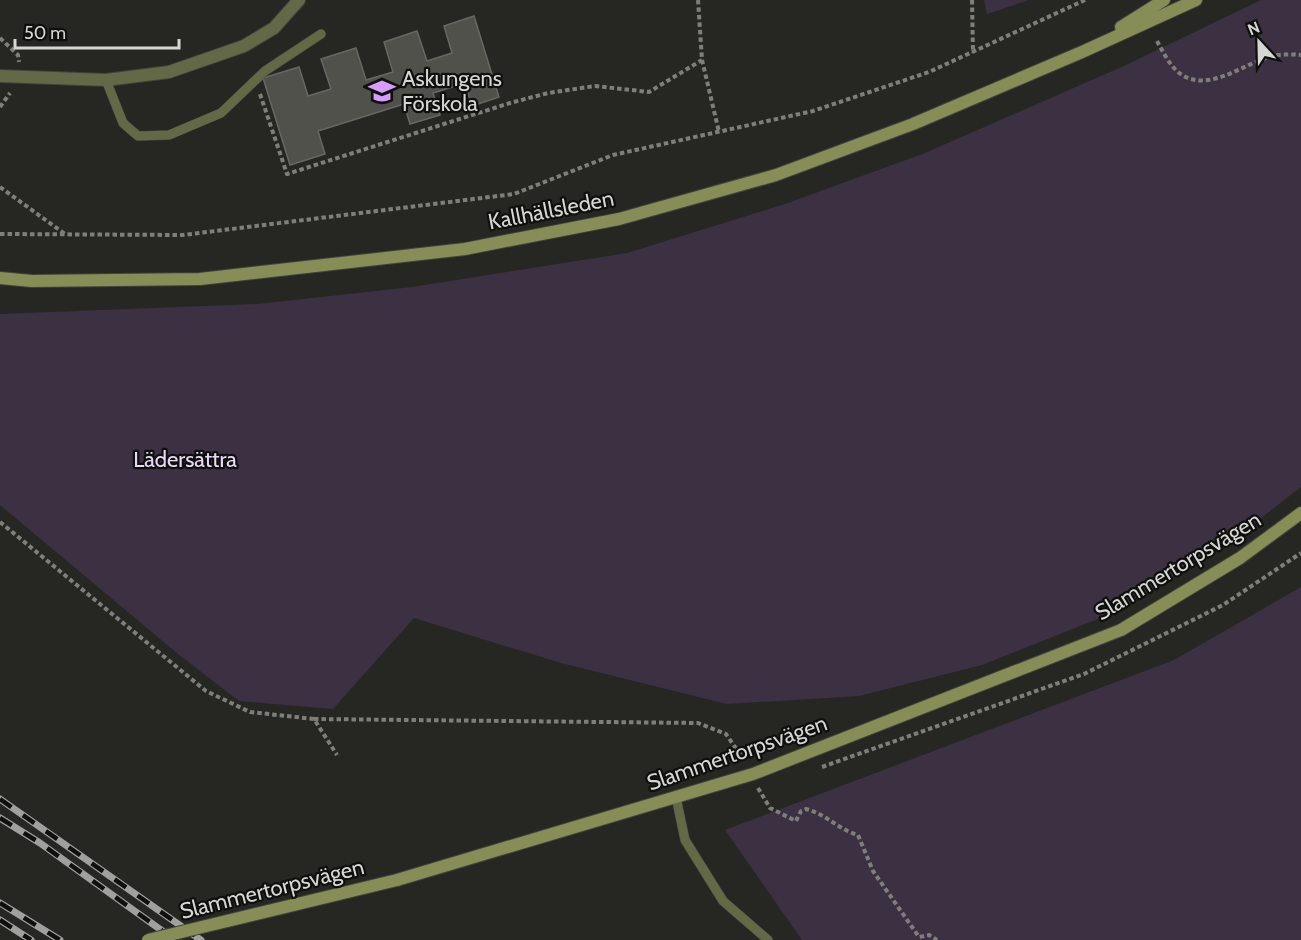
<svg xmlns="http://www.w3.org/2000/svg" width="1301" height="940" font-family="Cabin,sans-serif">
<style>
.green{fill:#3c3043}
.building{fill:#50514b;stroke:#676863;stroke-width:1.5}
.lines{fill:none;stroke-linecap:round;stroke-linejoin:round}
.lane-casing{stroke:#42433e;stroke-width:10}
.street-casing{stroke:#42433e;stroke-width:14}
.secondary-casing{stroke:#42433e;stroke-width:14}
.path{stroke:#7e7f7b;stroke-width:4;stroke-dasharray:4.5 3;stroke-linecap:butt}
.lane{stroke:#636846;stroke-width:9}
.street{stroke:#636846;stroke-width:12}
.secondary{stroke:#868d56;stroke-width:12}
.rail-casing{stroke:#a0a19e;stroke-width:7}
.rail{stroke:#0f100d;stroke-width:4.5;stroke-dasharray:14;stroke-linecap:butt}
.secondary-bridge-casing{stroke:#42433e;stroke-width:14;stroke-linecap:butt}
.secondary-bridge{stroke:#868d56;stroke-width:12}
.labels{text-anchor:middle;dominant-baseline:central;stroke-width:4.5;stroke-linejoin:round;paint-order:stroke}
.poi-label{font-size:22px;fill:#d6d7d4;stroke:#0f100d;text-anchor:start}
.street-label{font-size:22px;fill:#d6d7d4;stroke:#0f100d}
.park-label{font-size:22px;fill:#ebd8f9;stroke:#0f100d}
</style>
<rect width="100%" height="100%" fill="#262722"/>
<g class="green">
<polygon points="984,0 1029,0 987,14"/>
<polygon points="1261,0 1301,0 1301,487 1230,542 1113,613 982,665 859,696 727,704 561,663 414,618 333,709 239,701 178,654 0,505 0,314 258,304 412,287 627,253 785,204 925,153 1126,65"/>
<polygon points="1301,587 1301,940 802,940 725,830 1174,660"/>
</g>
<polygon class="building" points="474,16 499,97 472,106 465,83 433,93 440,115 410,124 404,104 318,131 325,154 290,165 263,78 299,67 308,96 331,89 321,59 356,48 366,80 393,72 384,42 417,31 427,61 452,53 444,26"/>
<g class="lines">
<defs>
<g id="lane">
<polyline points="106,80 123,123 138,136 169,135 221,113 265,71 321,34"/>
<polyline points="676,797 685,840 723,901 768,940"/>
</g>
<polyline id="street" points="0,76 106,80 169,72 244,46 274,28 299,0"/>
<g id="secondary">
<polyline points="1121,27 1164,0"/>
<polyline points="0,278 32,281 200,279 465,249 619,219 776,175 913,124 1082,52 1196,0"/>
<polyline points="397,880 753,774 1121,630 1240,558 1301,513"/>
</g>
</defs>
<use href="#lane" class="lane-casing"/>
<use href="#street" class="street-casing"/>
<use href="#secondary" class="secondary-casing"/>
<g class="path">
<polyline points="698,0 702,60 719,132"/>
<polyline points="972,0 973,53"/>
<polyline points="0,38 18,55 19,62"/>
<path d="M1157 41C1163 52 1169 64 1178 72 1206 95 1241 65 1269 57 1279 54 1290 54 1301 55"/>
<polyline points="260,94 287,174 510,103 548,93 595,86 649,92 702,60"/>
<polyline points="0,107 10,93"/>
<polyline points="0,187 65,234"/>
<polyline points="0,234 183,235 514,194 613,155 813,111 929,72 1085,0"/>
<polyline points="0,522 206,691 250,712 314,719 337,755"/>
<polyline points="314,719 698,723 726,734 744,760"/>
<polyline points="822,767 1084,674 1223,605 1301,553"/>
<path d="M758 788 770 808 796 821 801 811 806 809C826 814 839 830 858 835L873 871 919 937 929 935 937 940"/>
</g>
<use href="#lane" class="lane"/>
<use href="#street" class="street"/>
<use href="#secondary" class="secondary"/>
<defs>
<g id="rail">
<polyline points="0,799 201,940"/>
<polyline points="0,818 40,843 175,940"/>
<polyline points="0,903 60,940"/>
<polyline points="0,920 31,940"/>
</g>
</defs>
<use href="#rail" class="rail-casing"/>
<use href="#rail" class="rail"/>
<defs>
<polyline id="secondary-bridge" points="148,940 397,880"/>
</defs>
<use href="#secondary-bridge" class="secondary-bridge-casing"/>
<use href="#secondary-bridge" class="secondary-bridge"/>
</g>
<defs>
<symbol id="school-bare" viewBox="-9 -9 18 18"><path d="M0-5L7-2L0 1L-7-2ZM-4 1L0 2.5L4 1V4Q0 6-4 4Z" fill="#d59cfb" stroke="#0f100d" stroke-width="2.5" paint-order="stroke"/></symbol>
</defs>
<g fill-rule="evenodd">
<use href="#school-bare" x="363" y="72" width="38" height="38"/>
</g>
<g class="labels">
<g class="poi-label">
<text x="402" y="78">Askungens<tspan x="402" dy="25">Förskola</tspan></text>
</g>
<g class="street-label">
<text transform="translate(551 210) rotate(-11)">Kallhällsleden</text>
<text transform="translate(1178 566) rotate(-31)">Slammertorpsvägen</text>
<text transform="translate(737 753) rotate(-19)">Slammertorpsvägen</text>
<text transform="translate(272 889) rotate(-14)">Slammertorpsvägen</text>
</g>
<g class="park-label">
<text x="185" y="459">Lädersättra</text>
</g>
</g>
<g transform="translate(1259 42) rotate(338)" stroke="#0f100d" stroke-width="4.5" paint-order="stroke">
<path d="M0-4.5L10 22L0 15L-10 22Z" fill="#d6d7d4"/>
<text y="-9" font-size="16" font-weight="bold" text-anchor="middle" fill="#d6d7d4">N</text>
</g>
<path d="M15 39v9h164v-9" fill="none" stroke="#d6d7d4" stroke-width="3"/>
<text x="24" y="39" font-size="18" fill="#d6d7d4" stroke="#0f100d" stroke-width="4.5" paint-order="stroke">50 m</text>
</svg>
